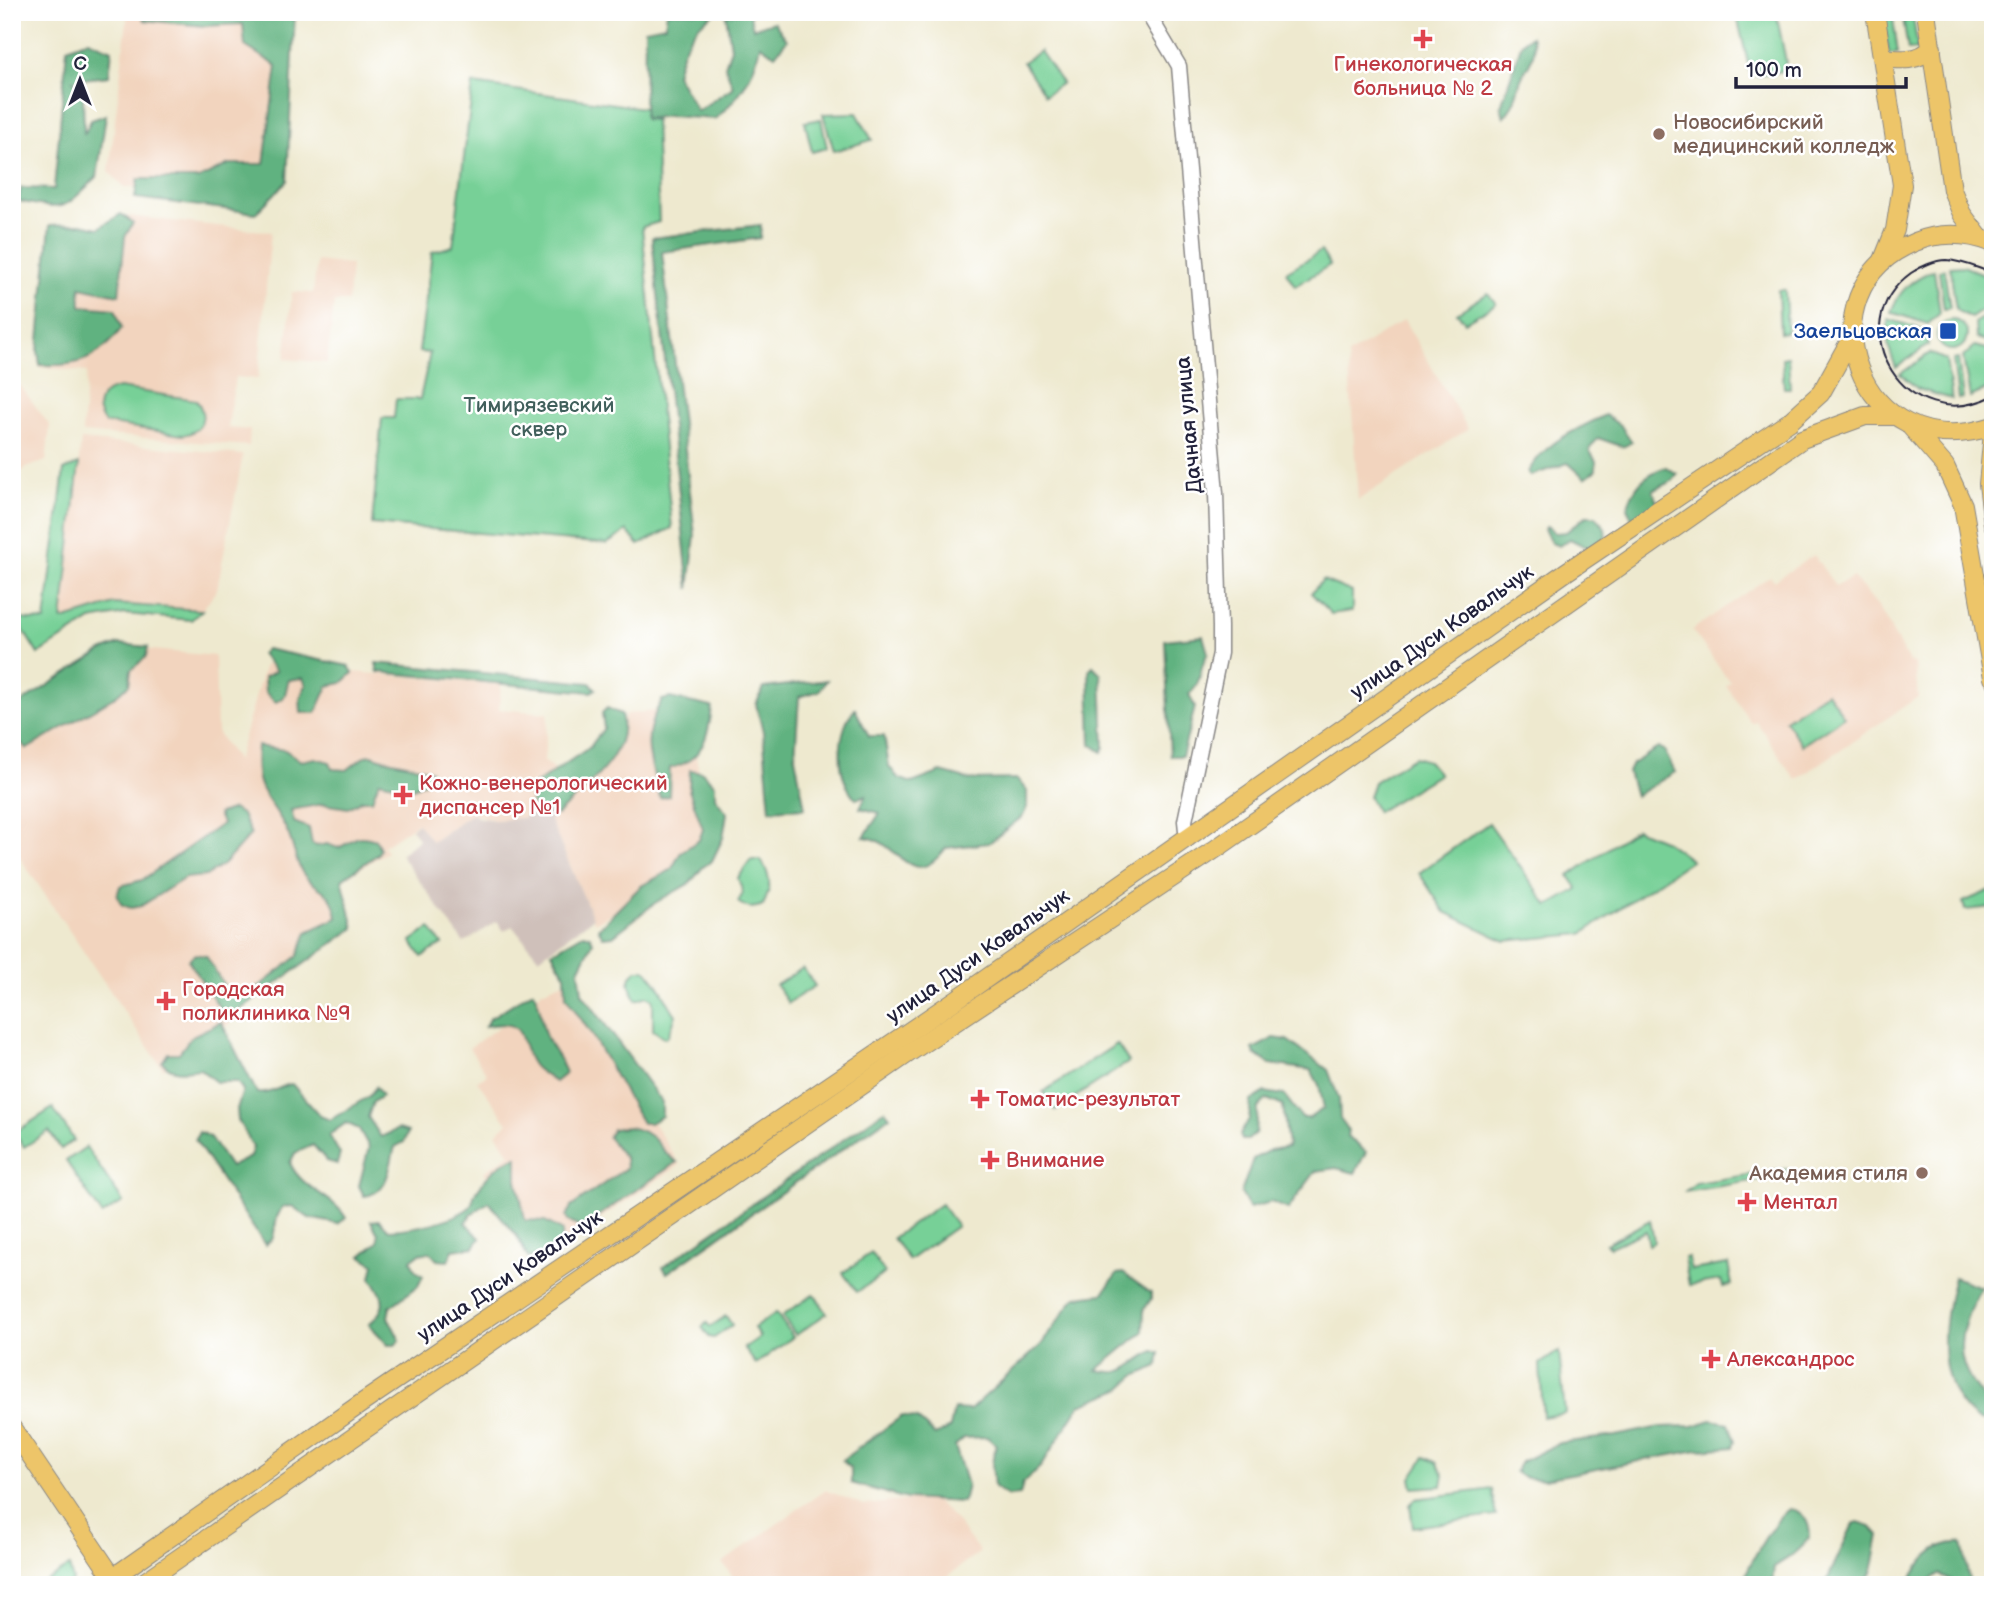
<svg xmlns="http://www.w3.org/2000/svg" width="2005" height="1597" font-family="'Balsamiq Sans',sans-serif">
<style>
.built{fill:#f2d4be}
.industrial{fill:#cfc0ba}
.green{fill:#77d097;stroke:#4c7969;stroke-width:2}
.forest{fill:#61b280;stroke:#426a5e;stroke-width:2}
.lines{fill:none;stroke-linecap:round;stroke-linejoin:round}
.minor-casing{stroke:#888685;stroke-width:17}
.major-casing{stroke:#888685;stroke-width:20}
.minor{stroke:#fff;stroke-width:14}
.major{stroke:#edc569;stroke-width:18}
.tram{stroke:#22223b;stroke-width:2}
.health-dot{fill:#e0444e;stroke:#fff;stroke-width:2.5}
.education-dot{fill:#8d6e63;stroke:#fff;stroke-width:2.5}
.transit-dot{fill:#1a4fb4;stroke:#fff;stroke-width:2.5}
.labels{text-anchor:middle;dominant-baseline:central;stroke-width:5;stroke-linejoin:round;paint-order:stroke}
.health-label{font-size:21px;fill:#be3a42;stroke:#fff;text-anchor:start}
.education-label{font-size:21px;fill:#785e54;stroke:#fff;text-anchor:start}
.transit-label{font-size:21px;fill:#164399;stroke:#fff;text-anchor:end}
.park-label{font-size:21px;fill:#405f5b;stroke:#fff}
.street-label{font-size:21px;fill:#22223b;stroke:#fff}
</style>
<rect width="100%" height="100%" fill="#fff"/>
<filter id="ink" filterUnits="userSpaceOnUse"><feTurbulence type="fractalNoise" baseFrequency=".0143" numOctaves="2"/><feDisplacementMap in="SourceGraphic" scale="14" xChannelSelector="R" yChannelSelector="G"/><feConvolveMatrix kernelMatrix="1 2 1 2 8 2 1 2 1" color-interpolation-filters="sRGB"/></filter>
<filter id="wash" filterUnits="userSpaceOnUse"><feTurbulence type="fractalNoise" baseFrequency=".00686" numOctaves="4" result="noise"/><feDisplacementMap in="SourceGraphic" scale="28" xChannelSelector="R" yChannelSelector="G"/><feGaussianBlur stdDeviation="1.57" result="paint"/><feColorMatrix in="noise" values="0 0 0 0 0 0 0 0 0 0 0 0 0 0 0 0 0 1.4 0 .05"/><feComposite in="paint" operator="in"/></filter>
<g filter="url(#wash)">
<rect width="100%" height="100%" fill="#eee9cf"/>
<g class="built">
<polygon points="128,12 287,12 259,203 124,187 109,172"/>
<polygon points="129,216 271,232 258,379 235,377 228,428 250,430 249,446 82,433 87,372 39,367 55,228 104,233"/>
<polygon points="317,261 351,265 348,302 334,302 327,363 285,359 292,292 313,293"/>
<polygon points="1404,320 1468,429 1358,500 1348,355"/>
<polygon points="12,384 20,385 50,426 46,461 26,468 12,479"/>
<polygon points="81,440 243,455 217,589 202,610 114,604 62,620"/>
<polygon points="1814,555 1835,586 1853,577 1878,606 1909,662 1915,663 1918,697 1796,780 1756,721 1751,723 1726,685 1730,682 1692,630 1770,576 1774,581"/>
<polygon points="132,648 215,656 217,732 237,761 265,664 501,685 499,709 548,713 544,761 563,776 523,818 495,820 472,813 432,842 417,823 383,846 387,852 327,889 351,927 226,1018 230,1023 163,1069 12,846 12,717 90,663"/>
<polygon points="688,708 713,854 595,923 550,820 618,748 625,714"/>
<polygon points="564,982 680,1165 542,1257 484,1172 510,1154 496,1133 508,1123 477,1081 487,1074 469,1048 530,1005 542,991"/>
<polygon points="825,1490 864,1505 931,1498 953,1517 980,1552 936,1585 739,1585 722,1563"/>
</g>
<polygon class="industrial" points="563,776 579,789 550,820 593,918 539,958 512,926 504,931 497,921 464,943 400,854 419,840 411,828 418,823 432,842 472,813 477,817 495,820 523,818"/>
<g class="green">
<polygon points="1736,12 1776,12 1786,62 1782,71 1756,76 1750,72"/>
<polygon points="1882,12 1892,12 1898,53 1889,54"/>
<polygon points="1902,12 1912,12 1918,49 1908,50"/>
<polygon points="1040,51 1062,83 1045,95 1023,62"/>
<polygon points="473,84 644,108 644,119 655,120 659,222 642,227 672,528 639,545 627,531 607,544 372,524 382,418 394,418 396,399 420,399 430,353 419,352 432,252 453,246"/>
<polygon points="857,113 872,140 834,151 823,114"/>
<polygon points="821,119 827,148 812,152 805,122"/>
<polygon points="1321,251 1330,265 1295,286 1286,272"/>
<polygon points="1963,266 1993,278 1993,303 1971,318 1956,310 1950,267"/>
<polygon points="1944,269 1950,308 1944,309 1939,270"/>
<path d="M1934 270 1940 313 1928 324 1891 312C1899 290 1912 279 1934 270Z"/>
<polygon points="1778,290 1785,290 1787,332 1780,333"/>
<polygon points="1488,293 1496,304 1465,322 1457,313"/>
<polygon points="1993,311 1993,343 1976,338 1975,323"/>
<polygon points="1888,319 1925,330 1928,345 1896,368 1888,345"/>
<circle cx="1952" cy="335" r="15"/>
<polygon points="1975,346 1993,351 1993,387 1970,397 1963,357"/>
<polygon points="1930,353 1946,360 1952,399 1918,389 1900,374"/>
<polygon points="1788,357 1790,388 1784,388 1782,358"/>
<polygon points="1958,359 1963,398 1958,399 1953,360"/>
<path d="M119 388 196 400C209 416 202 433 182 435L105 423C92 407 99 391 119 388Z"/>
<polygon points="79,464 62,620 114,604 202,610 191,620 125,614 91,620 38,654 20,625 20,619 45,621 64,470"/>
<polygon points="1323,580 1352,592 1352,611 1331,614 1311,593"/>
<polygon points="1827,692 1844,717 1802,745 1785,720"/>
<polygon points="1414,757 1428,761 1439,774 1377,812 1369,797 1374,782"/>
<polygon points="1489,823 1548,906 1578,889 1569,876 1636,829 1665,841 1691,860 1582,934 1505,941 1445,912 1419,873"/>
<path d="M751 860H761C771 877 772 888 763 905 753 909 747 909 738 902L743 893 738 878Z"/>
<polygon points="1993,889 1993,907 1965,910 1963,902"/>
<polygon points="430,928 442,944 422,957 411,941"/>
<polygon points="803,968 815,986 788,1003 776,985"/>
<path d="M637 970H645C658 980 666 1001 676 1015L668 1036 665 1038 653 1030V999L647 996 636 1000 629 984 631 976Z"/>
<polygon points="1117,1044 1129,1062 1055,1110 1043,1092"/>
<polygon points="53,1108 74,1140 61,1149 49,1131 24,1147 14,1133"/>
<polygon points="86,1147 123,1202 102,1215 66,1161"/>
<polygon points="1787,1169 1789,1175 1684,1192 1696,1183"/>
<polygon points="941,1204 957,1226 909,1260 893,1238"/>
<polygon points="1650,1220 1654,1241 1652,1244 1649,1245 1646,1231 1610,1247 1606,1244"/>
<polygon points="871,1253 885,1273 857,1292 843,1273"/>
<polygon points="1688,1257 1691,1270 1728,1264 1732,1285 1723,1287 1721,1280 1689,1285 1684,1258"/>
<polygon points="814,1294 827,1313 796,1335 782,1316"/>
<polygon points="776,1313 793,1337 756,1364 744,1348 760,1337 754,1328"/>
<polygon points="726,1316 732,1325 714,1338 709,1337 702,1327 707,1323 710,1327"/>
<polygon points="1559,1351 1565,1413 1543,1417 1540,1364"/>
<polygon points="1425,1457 1437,1463 1444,1475 1442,1486 1413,1488 1411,1478"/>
<polygon points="1492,1489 1496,1516 1413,1527 1410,1505 1415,1499"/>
<polygon points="69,1567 73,1580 69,1585 39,1585"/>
</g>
<g class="forest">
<polygon points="141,12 295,12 287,181 256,213 135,198 138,179 199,179 229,164 264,164 277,66 245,46 243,24 204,26 144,20"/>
<polygon points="541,12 585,12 584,15 553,20 541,17"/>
<path d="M667 12H717C691 27 683 46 676 74L697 111 733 87 725 66 731 48 726 15 749 12 753 28 774 22 787 40 775 55 760 45C754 77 739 98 715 119L670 116 644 119 645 29 665 25Z"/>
<path d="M1531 36C1540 56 1526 65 1520 82 1516 96 1514 106 1504 117L1501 106 1522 42Z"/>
<path d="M88 40 112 50 109 76 73 80 83 94 84 135 91 120 106 115 97 177C61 211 67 211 18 201L21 188 54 189 67 48Z"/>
<path d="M121 214 133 223 125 237 119 295 80 287 81 306 115 309 122 328C98 359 80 367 40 365L38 351 50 225 81 224 99 228Z"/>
<polygon points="761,225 760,238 662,252 695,535 689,589 652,238"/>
<path d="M1605 415 1621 426 1632 442 1623 447 1598 438 1589 450 1596 461V470L1585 478 1568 463 1530 476 1528 472C1546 441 1574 431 1605 415Z"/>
<path d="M1666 467 1677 474 1672 481 1653 490 1658 504 1633 521 1627 508C1634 486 1643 475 1666 467Z"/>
<polygon points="1586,516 1596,516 1605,528 1606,538 1590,549 1570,539 1559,546 1551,543 1544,529 1547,526 1555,533 1566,532"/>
<path d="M1203 636 1208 653C1199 667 1202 685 1189 694L1195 707 1182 756H1170L1165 640Z"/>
<polygon points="119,644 148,647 146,657 131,670 129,685 113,698 27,749 20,742 19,704 102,651"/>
<path d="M266 649 349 666 353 673 342 683 328 686 316 713H301L300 698 306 685 303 678 289 680C284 691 289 698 275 702L265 692 264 677 276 671 261 654Z"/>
<polygon points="376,663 590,683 596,689 591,692 378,672"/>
<polygon points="1093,666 1101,674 1104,747 1102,752 1091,744 1089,670"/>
<polygon points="827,680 819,691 799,697 795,757 805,808 770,810 763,732 756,704 764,688"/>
<path d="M670 698 712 707C709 736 702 762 670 768L669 796 660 798C650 758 639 739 662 700Z"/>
<path d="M607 708 621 714C632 756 583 788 557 815L540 811 532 805 530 795 533 786 590 747 604 728 602 713Z"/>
<path d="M855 709 869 736H884L889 766 898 778 912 783 941 772 970 780 1017 779 1027 791V807L1023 816 989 843 946 848C910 895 900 840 864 837L880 813 860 808 866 795 856 799C835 777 836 731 855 709Z"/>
<path d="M257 746 285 750 301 761 315 758 330 762 332 769 347 770 365 756 372 755C391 763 413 763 431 771L432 779 413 788 379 781 372 800H362L348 808 323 804 291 810 294 822 309 828 312 844 317 846 327 844 338 848C355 841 354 832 376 840L380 849 378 854 342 879 354 928 227 1019 188 960 195 954 206 956 228 992 237 998 248 995 298 956 307 932 337 918C334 887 312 890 302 872 295 860 293 843 287 831 268 791 253 798 257 746Z"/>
<polygon points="1658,748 1664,750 1675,772 1635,796 1628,772 1632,764"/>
<polygon points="690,770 702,772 715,785 715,797 727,813 723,838 712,861 703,867 690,883 655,903 613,936 603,937 598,929 641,886 671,870 681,852 699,840 703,829 689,790"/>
<polygon points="233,809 242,815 251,834 224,864 206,876 185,878 141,906 131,908 122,905 117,896 120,886 142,880 222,824 218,814"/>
<polygon points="583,934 590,936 593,942 579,970 582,993 662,1102 662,1116 650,1123 642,1123 592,1035 566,997 565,975 552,952"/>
<path d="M533 991C542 1006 540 1018 545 1034 550 1048 561 1058 566 1073L555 1082C549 1077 538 1072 533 1065 516 1042 531 1017 485 1026L489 1019Z"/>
<path d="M221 1022 257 1093C271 1095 279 1086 292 1084L320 1116 330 1120 369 1096 376 1087 382 1096 373 1102 368 1117 381 1137 398 1129 408 1132 404 1142 395 1147C389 1167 389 1194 364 1196L359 1186 369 1147 359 1129 346 1123 329 1135 340 1154 337 1164 327 1161 313 1145 295 1153 290 1163C302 1190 333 1195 346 1218L338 1224 309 1218 292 1206 282 1207 277 1217 273 1238 265 1245 195 1140 199 1132 209 1136 230 1167 250 1157 253 1147 238 1120 237 1109 243 1090 237 1082H216L200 1069C184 1071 173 1074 162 1062L168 1053H179L192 1036Z"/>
<polygon points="1274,1038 1287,1040 1328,1070 1339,1099 1340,1119 1348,1130 1347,1136 1366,1152 1355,1173 1336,1168 1316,1171 1288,1209 1271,1202 1249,1208 1241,1193 1253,1159 1270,1150 1288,1147 1283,1106 1267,1099 1258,1108 1256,1132 1248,1140 1242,1140 1240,1135 1249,1119 1251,1101 1265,1092 1284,1095 1302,1118 1309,1118 1324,1108 1319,1085 1311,1070 1270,1064 1255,1054 1253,1049"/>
<polygon points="885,1110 890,1116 667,1273 663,1267"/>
<path d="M629 1127C664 1136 652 1146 677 1162L581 1228 568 1221 566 1216 571 1207 626 1168 625 1158 608 1137 613 1129Z"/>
<path d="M517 1157V1180L525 1220 545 1221 563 1231 561 1242 540 1257 528 1258 517 1236 489 1202 471 1214 466 1223 480 1238 474 1247 453 1250 448 1261 437 1260 430 1252 419 1254 411 1260 415 1270 423 1276 418 1286 390 1307 388 1317 400 1340 395 1345H388L369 1324C388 1308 386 1298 371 1278L374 1264 361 1256 378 1242V1234L371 1221 379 1220 389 1230C413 1229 453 1221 470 1207 471 1206 474 1197 474 1196 482 1181 499 1161 517 1157Z"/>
<path d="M1123 1273 1151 1293V1299L1144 1310 1143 1332 1097 1370C1128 1377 1127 1365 1154 1351L1160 1353 1158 1366 1135 1376 1121 1389 1080 1405 1041 1466 1023 1483 1020 1495 1008 1496 994 1487 992 1463 996 1445 987 1437 964 1438 955 1446 967 1485 963 1502 907 1499 851 1483V1469L842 1460 902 1416 917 1419 935 1435 950 1428 954 1409 970 1410 1041 1345 1072 1301 1077 1297 1102 1294 1117 1274Z"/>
<path d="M1954 1277 1981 1287C1954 1338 1951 1367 1993 1408V1419L1979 1421C1933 1389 1941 1325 1954 1277Z"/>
<polygon points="1711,1420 1729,1423 1735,1441 1733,1447 1698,1450 1544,1479 1526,1478 1515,1472 1521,1462 1559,1443 1615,1436 1660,1427 1693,1426"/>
<path d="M1789 1509C1803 1510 1810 1523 1810 1537 1801 1551 1788 1558 1774 1567L1772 1585H1741C1750 1563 1771 1523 1789 1509Z"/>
<polygon points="1858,1522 1871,1526 1879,1535 1872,1573 1862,1585 1825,1585 1853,1524"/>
<path d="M1962 1543 1970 1585H1951V1580L1939 1574 1923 1585H1908C1919 1563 1934 1541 1962 1543Z"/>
</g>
</g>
<g filter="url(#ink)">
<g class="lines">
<defs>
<polyline id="minor" points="1147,12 1179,66 1216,493 1220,627 1220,653 1185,821 1187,840"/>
<g id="major">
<polyline points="1875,12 1902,185 1895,230 1883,260"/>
<polyline points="1926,12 1952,190 1962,214 1980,238"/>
<path d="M1883 58C1900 60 1919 62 1932 48"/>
<path d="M1993 243C1967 233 1940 232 1915 242 1797 289 1858 471 1993 426"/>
<polyline points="1911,427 1945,466 1963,505 1993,678"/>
<polyline points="1993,433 1988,484 1993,524"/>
<polyline points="12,1428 118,1585"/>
<polyline points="102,1585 359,1405 957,999 1566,572 1789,422 1821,393 1852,337"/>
<polyline points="140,1585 910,1052 1217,848 1802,439 1865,416 1894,416"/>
</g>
</defs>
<use href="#minor" class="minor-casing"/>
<use href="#major" class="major-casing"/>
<use href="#minor" class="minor"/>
<use href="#major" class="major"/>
<path class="tram" d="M1993 273C1977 268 1964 261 1946 260 1935 260 1920 267 1911 273 1838 326 1905 439 1993 396"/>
</g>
</g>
<g class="health-dot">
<path d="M1419.5 28.5h7v7h7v7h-7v7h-7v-7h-7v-7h7z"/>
<path d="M399.5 784.5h7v7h7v7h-7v7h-7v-7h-7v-7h7z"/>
<path d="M162.5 990.5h7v7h7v7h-7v7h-7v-7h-7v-7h7z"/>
<path d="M976.5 1088.5h7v7h7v7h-7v7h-7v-7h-7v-7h7z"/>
<path d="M986.5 1149.5h7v7h7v7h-7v7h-7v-7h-7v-7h7z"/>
<path d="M1743.5 1191.5h7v7h7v7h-7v7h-7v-7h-7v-7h7z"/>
<path d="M1707.5 1348.5h7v7h7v7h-7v7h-7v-7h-7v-7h7z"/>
</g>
<g class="education-dot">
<circle cx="1659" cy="134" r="7"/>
<circle cx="1922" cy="1173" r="7"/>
</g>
<rect class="transit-dot" x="1939" y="322" width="18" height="18" rx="3.5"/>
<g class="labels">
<g class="health-label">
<text x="1423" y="64" text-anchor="middle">Гинекологическая<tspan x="1423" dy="24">больница № 2</tspan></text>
<text x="419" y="783">Кожно-венерологический<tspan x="419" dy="24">диспансер №1</tspan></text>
<text x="182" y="989">Городская<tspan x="182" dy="24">поликлиника №9</tspan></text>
<text x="996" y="1099">Томатис-результат</text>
<text x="1006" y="1160">Внимание</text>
<text x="1763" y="1202">Ментал</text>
<text x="1727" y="1359">Александрос</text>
</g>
<g class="education-label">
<text x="1673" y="122">Новосибирский<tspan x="1673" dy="24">медицинский колледж</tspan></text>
<text x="1908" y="1173" text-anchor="end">Академия стиля</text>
</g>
<g class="transit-label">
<text x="1932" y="331">Заельцовская</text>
</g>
<g class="park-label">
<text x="539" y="405">Тимирязевский<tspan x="539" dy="24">сквер</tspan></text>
</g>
<g class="street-label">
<text transform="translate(1189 425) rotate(-95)">Дачная улица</text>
<text transform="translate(1442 632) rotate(-35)">улица Дуси Ковальчук</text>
<text transform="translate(978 956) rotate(-35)">улица Дуси Ковальчук</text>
<text transform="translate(510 1276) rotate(-34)">улица Дуси Ковальчук</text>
</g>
</g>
<rect width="2005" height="1597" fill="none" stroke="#fff" stroke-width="42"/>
<g transform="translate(80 80)" stroke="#ffffff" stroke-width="5" paint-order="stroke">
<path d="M0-5L12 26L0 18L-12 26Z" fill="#22223b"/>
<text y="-10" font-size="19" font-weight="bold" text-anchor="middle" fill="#22223b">С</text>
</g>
<path d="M1736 77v10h170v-10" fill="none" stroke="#22223b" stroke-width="3.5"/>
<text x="1746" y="77" font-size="21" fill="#22223b" stroke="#ffffff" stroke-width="5" paint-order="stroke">100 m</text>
</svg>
